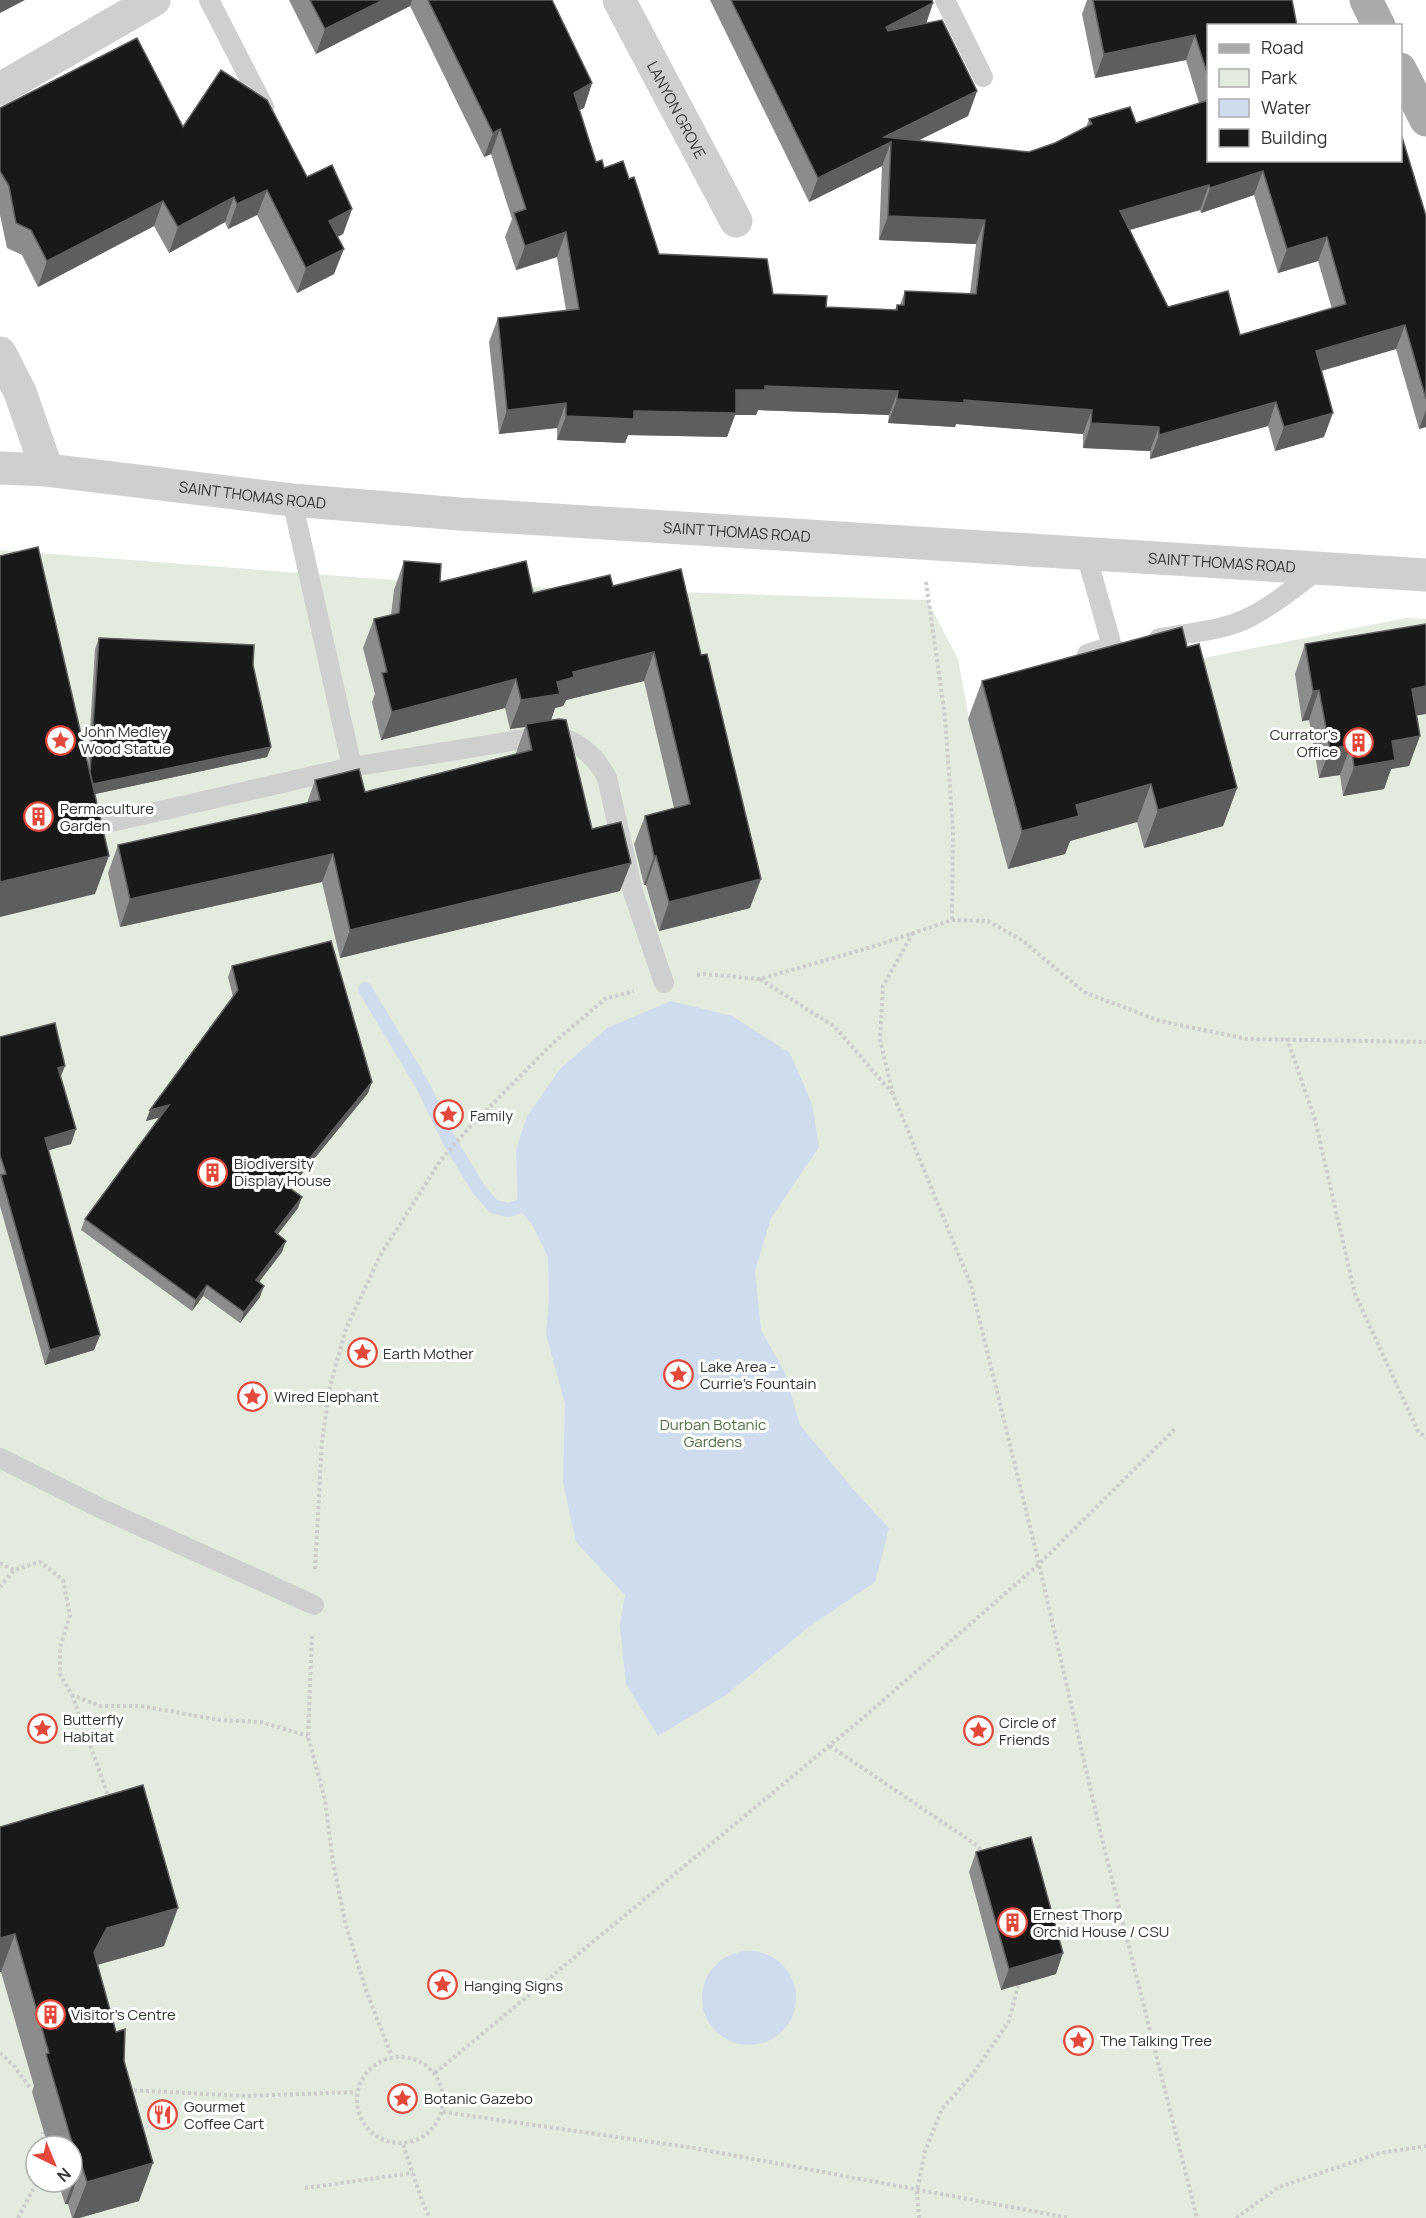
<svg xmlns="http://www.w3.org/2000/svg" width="1426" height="2218" font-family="Manrope,sans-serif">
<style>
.green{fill:#e3ebde;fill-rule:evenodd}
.water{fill:#cedced}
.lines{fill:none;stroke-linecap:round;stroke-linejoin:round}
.stream{stroke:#cedced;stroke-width:14}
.path{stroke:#ccc;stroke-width:4;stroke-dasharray:3 3;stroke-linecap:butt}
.service{stroke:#cfcfcf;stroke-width:20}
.minor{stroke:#cfcfcf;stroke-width:33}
.primary{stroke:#aaa;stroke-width:33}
.wall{fill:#8c8c8c;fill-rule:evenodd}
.shaded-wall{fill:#5e5e5e}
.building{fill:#191919;stroke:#5e5e5e;stroke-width:1.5;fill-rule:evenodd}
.labels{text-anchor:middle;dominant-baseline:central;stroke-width:6;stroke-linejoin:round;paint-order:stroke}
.street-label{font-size:15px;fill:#323232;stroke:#fff}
.poi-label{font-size:15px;fill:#323232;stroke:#fff;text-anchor:start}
.park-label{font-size:15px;fill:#4e6e3f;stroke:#fff}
</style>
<rect width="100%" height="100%" fill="#fff"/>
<path class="green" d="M0 550 379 579 553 588 927 600 958 659 969 719 1169 665 1406 618 1426 619V2218H0ZM36 2146H72V2182H36Z"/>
<g class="water">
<polygon points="671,1001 732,1016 790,1053 812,1104 819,1147 771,1218 755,1271 761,1330 785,1373 800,1425 853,1489 889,1528 875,1582 805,1630 726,1695 658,1736 626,1684 620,1625 625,1595 576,1542 563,1483 565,1404 546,1334 549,1298 548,1257 533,1226 518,1207 516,1150 527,1116 560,1069 607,1028"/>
<circle cx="749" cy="1998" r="47"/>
</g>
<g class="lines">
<polyline class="stream" points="365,989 423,1086 450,1142 478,1188 493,1206 508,1210 518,1207"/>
<g class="path">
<polyline points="926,582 945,717 953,831 952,920"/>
<polyline points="913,933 883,986 880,1040 893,1094 971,1285 1039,1564 1101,1835 1197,2218"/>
<polyline points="697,975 704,974 760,979 875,946 952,920 988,921 1023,941 1084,992 1160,1021 1247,1039 1426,1042"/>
<polyline points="760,979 835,1027 892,1093"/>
<polyline points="1287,1038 1315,1120 1355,1294 1418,1431 1426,1438"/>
<polyline points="0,1563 14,1570"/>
<polyline points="315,1569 322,1441 330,1386 346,1329 380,1256 440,1161 468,1129 553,1043 605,999 634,991"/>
<polyline points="0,1587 14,1570 40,1562 63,1580 70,1615 60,1648 60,1674 72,1695 100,1706 141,1706 220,1720 261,1722 308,1736"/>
<polyline points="312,1636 308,1736 325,1800 333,1862 345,1922 366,1990 392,2057"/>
<polyline points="72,1695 109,1798"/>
<polyline points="830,1746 978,1846 983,1854"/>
<polyline points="0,2053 13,2065 31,2089"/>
<circle cx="400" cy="2100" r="43"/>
<polyline points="435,2073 864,1717 1039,1564 1176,1428"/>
<polyline points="128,2090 245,2096 356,2092"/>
<polyline points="443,2112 694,2148 1070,2218"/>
<polyline points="403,2145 424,2206 430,2218"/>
<polyline points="43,2146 43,2132"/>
<polyline points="305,2188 413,2173"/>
<polyline points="18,2218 37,2182"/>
<polyline points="919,2218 917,2191 925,2151 942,2109 973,2074 1009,2021 1018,1985"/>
<polyline points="1236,2218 1279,2187 1380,2153 1426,2146"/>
</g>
<g class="service">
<polyline points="209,0 264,107"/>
<polyline points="945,0 983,77"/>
<path d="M292 500 352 767 549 735C574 737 596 756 607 778L633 892 664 983"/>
<polyline points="1086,554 1112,646 1087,654"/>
<path d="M1159 638C1189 633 1223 631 1250 617 1275 604 1297 586 1319 569"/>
<polyline points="107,823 352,767"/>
<polyline points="0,1458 100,1508 314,1605"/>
</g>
<g class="minor">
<path id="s1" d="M619 0 736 221"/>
<polyline points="0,89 154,0"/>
<polyline points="0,353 20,392 47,470"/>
<path id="s2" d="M0 468 47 470 292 500 460 514 1426 575"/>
</g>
<g class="primary">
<polyline points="1366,0 1379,26"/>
<polyline points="1400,69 1426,120"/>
</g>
</g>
<g class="wall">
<path d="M289 0H552L592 83 584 108 579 110 596 162 604 168 629 179 659 254 773 294 826 307 895 310 897 305H900L905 291 970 294 976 244 879 240 882 166 809 202 710 0H932L933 3 926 23 977 91 968 116 917 141 1029 152 1055 143 1086 127 1089 119 1136 123 1199 103 1186 60 1095 78 1082 14 1087 0H1292L1209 26V160H1401L1426 216V427L1419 429 1396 349 1321 371 1324 437 1275 451 1268 426 1150 459V451L1083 448V434L956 424 955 427 888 423 889 415 758 410 756 415H735L727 437 628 435 625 443 557 440V428L499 434 489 342 498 318 566 310 557 257 516 270 505 237 512 219 491 154 484 157 410 6 316 54ZM1254 195 1278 273 1318 261 1332 309 1240 335 1168 307 1130 230 1200 210 1201 213Z"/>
<polygon points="0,108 183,127 307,177 352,209 343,234 337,237 334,274 297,293 257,215 228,229 225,222 169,253 154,226 38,287 22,255 7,248 0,215"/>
<polygon points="404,561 440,582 533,593 613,586 681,569 750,908 659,931 646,885 644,885 634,844 645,816 674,808 644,681 566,700 563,706 555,708 551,720 592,829 620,891 340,958 322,882 120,927 108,873 118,845 307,803 315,780 365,792 516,754 516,753 525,727 510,729 505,708 381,740 372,702 375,694 363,648 374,619 391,615 394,590"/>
<polygon points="99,638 253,665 271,747 267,757 95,794 95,894 88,763 95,649"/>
<polygon points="1305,644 1417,716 1409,766 1391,769 1384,789 1343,796 1340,775 1319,778 1309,720 1302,721 1295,674"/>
<polygon points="1187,647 1237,788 1223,826 1144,848 1137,822 1070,841 1065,854 1008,869 968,719 982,681"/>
<polygon points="232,966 368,1093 290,1188 298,1208 278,1234 282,1252 259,1282 260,1297 240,1323 203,1296 192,1311 81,1230 85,1219 160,1117 146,1121 233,997 228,977"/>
<polygon points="0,1037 61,1077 71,1144 48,1150 100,1335 94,1350 45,1365 0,1206"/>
<polygon points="0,1827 164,1946 97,1965 124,2061 139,2201 79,2218 72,2218 68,2204 65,2204 58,2182 72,2182 72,2146 48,2146 32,2092 34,2086 1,1972"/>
<polygon points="976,1852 1056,1974 1001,1990 969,1872"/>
</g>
<g class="shaded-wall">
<polygon points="0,0 25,0 0,13"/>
<polygon points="383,0 412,0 410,6 316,54 325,29"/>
<polygon points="933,3 925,27 878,51 886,27"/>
<polygon points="1195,35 1186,60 1095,78 1104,54"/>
<polygon points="592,83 584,108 565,117 574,93"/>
<polygon points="977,91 968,116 891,154 891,142 882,166 809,202 818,178 884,137"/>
<polygon points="500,129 491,154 484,157 493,133"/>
<polygon points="1263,171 1254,195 1201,213 1210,188"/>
<polygon points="1209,185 1200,210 1111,235 1120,211"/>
<polygon points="267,190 257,215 228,229 237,204"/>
<polygon points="234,197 225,222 169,253 178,227"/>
<polygon points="163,201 154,226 38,287 47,261"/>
<polygon points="352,209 343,234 320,246 329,221"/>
<polygon points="888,216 985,220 976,244 879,240"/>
<polygon points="566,232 557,257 516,270 525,246"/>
<polygon points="1327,237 1318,261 1278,273 1287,249"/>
<polygon points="344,249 334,274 297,293 306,268"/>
<polygon points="1405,325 1396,349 1307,375 1316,351"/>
<polygon points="765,386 898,391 889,415 758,410 756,415 735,415 727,437 628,435 625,443 557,440 566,416 634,411 736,390"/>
<polygon points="897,399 964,400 1092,410 1083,434 956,424 955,427 888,423"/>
<polygon points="1276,402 1268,426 1150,459 1159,435"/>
<polygon points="566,403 557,428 499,434 507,410"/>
<polygon points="1426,410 1426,427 1419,429"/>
<polygon points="1333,413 1324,437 1275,451 1284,427"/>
<polygon points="1091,423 1159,427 1150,451 1083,448"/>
<polygon points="654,652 644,681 566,700 563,706 555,708 550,723 526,724 525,727 510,729 521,700 557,682 573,672"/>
<polygon points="516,679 505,708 381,740 392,712"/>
<polygon points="1426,686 1426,714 1401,718 1412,689"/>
<polygon points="1319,690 1309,720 1302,721 1313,691"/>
<polygon points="1420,736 1409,766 1391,769 1384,789 1343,796 1354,767 1392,741"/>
<polygon points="1351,745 1340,775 1319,778 1330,749"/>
<polygon points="271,747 267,757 86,796 89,785"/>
<polygon points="1151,784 1137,822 1070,841 1065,854 1008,869 1022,831 1076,805"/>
<polygon points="1237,788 1223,826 1144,848 1158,810"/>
<polygon points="333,854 322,882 120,927 130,899"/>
<polygon points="109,856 95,894 0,917 0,882"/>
<polygon points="654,856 656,856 646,885 644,885"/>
<polygon points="631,863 620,891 340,958 350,930"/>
<polygon points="761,879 750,908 659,931 669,902"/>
<polygon points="65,1066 59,1081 58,1068"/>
<polygon points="372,1082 368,1093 283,1197 287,1186"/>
<polygon points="169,1105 165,1116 146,1121 150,1110"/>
<polygon points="76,1129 71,1144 39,1153 45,1138"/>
<polygon points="302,1197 298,1208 271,1243 275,1232"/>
<polygon points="286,1241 282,1252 252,1291 256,1280"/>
<polygon points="207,1285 203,1296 192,1311 196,1300"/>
<polygon points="264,1286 260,1297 240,1323 244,1312"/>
<polygon points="100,1335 94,1350 45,1365 50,1350"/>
<polygon points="178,1908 164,1946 93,1966 94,1952 107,1928"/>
<polygon points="15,1934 1,1972 0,1972 0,1938"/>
<polygon points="1063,1953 1056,1974 1001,1990 1009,1969"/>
<polygon points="153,2163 139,2201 79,2218 73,2218 87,2182"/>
<polygon points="79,2166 82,2166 68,2204 65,2204"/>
</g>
<g class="building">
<polygon points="310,0 383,0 325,29"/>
<path d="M428 0H552L592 83 574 93 596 162 602 160 604 168 623 161 629 179 634 177 659 254 767 259 773 294 827 296 826 307 897 310V305H904L905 291 976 294 985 220 888 216 891 142 818 178 731 0H932L933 3 886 27 888 31 942 20 977 91 884 137 1029 152 1055 143 1092 124 1089 119 1130 107 1136 123 1209 100V160H1401V137H1402L1426 216V399L1405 325 1316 351 1333 413 1284 427 1276 402 1159 435V427L1091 423 1092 410 964 400V403L897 399 898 391 765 386V390H736V413L634 411V419L566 416V403L507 410 498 318 579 309 566 232 525 246 514 213 526 209 500 129 493 133ZM1263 171 1287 249 1327 237 1346 304 1240 335 1228 291 1168 307 1120 211 1209 185 1210 188Z"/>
<polygon points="1093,0 1292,0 1297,26 1209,26 1209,79 1195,35 1104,54"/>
<polygon points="137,38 183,127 221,70 267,100 307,177 332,165 352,209 329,221 344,249 306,268 267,190 237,204 234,197 178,227 163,201 47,261 31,230 16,223 9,186 0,171 0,108"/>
<polygon points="38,547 109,856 0,882 0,556"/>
<polygon points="404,561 441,564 440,582 526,561 533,593 610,575 613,586 681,569 701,655 707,654 761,879 669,902 656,856 654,856 645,816 690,804 654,652 573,672 574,677 557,682 560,694 521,700 516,679 392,712 382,673 387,672 374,619 399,613"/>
<polygon points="1426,624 1426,686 1412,689 1420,736 1392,741 1395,760 1354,767 1351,745 1330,749 1319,690 1313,691 1305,644"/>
<polygon points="1182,627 1187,647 1199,644 1237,788 1158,810 1151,784 1076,805 1079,816 1022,831 982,681"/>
<polygon points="99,638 254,645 253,665 271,747 93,784 90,773"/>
<polygon points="559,719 566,720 592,829 621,822 631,863 350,930 333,854 130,899 118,845 320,800 315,780 359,769 365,792 532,750 526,724"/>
<polygon points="331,941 372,1082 287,1186 302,1197 275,1232 286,1241 256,1280 264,1286 244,1312 207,1285 196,1300 85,1219 169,1105 150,1110 238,990 232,966"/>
<polygon points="55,1023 65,1066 58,1068 76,1129 45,1138 100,1335 50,1350 1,1175 6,1174 0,1155 0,1037"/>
<polygon points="143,1785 178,1908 107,1928 94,1952 116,2032 125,2029 124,2061 153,2163 87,2182 82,2166 79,2166 46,2054 49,2053 15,1934 0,1938 0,1827"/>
<polygon points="1031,1837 1063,1953 1009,1969 976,1852"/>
</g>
<defs>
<symbol id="sight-ring" viewBox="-11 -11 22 22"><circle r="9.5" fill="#fff" stroke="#e4483a" stroke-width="1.5"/><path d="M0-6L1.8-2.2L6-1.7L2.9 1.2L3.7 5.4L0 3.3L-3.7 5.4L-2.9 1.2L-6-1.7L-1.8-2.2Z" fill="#e4483a"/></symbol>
<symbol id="building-ring" viewBox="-11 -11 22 22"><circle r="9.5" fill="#fff" stroke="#e4483a" stroke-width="1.5"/><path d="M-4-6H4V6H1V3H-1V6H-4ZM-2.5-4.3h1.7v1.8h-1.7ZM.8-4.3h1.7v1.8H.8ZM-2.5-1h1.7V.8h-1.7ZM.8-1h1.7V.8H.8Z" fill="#e4483a"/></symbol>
<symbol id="restaurant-ring" viewBox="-11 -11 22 22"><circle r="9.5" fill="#fff" stroke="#e4483a" stroke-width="1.5"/><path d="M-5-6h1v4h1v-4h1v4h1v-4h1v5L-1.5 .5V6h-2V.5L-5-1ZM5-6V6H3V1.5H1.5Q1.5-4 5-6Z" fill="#e4483a"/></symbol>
</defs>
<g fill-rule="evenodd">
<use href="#sight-ring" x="44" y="724" width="33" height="33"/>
<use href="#building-ring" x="1342" y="726" width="33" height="33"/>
<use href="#building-ring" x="22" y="800" width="33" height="33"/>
<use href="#sight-ring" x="432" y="1098" width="33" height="33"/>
<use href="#building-ring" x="196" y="1156" width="33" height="33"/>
<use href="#sight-ring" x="346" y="1336" width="33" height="33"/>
<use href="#sight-ring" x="662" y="1358" width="33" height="33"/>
<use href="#sight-ring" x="236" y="1380" width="33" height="33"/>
<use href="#sight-ring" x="26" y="1712" width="33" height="33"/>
<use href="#sight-ring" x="962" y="1714" width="33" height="33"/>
<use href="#building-ring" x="996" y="1906" width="33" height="33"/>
<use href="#sight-ring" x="426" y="1968" width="33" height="33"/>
<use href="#building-ring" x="34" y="1998" width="33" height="33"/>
<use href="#sight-ring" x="1062" y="2024" width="33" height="33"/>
<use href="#sight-ring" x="386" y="2082" width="33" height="33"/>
<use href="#restaurant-ring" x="146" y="2098" width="33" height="33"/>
</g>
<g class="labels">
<g class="street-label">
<text stroke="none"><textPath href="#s1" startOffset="124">LANYON GROVE</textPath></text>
<text stroke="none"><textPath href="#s2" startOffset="254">SAINT THOMAS ROAD</textPath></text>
<text stroke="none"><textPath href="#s2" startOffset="740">SAINT THOMAS ROAD</textPath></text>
<text stroke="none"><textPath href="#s2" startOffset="1226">SAINT THOMAS ROAD</textPath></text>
</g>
<g class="poi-label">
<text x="81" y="731">John Medley<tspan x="81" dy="17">Wood Statue</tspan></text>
<text x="1338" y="734" text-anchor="end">Currator's<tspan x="1338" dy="17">Office</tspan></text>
<text x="60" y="808">Permaculture<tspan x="60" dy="17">Garden</tspan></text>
<text x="470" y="1115">Family</text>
<text x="234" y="1163">Biodiversity<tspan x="234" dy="17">Display House</tspan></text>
<text x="383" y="1353">Earth Mother</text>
<text x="700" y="1366">Lake Area -<tspan x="700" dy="17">Currie's Fountain</tspan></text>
<text x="274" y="1396">Wired Elephant</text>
<text x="63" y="1719">Butterfly<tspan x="63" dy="17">Habitat</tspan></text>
<text x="999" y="1722">Circle of<tspan x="999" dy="17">Friends</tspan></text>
<text x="1033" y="1914">Ernest Thorp<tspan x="1033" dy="17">Orchid House / CSU</tspan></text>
<text x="464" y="1985">Hanging Signs</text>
<text x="71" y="2014">Visitor's Centre</text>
<text x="1100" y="2040">The Talking Tree</text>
<text x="424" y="2098">Botanic Gazebo</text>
<text x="184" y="2106">Gourmet<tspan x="184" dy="17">Coffee Cart</tspan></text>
</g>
<g class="park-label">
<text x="713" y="1424">Durban Botanic<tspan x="713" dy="17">Gardens</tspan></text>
</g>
</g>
<rect x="1207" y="24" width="195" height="138" fill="#ffffff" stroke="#adadad" stroke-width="1.5"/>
<rect x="1219" y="44" width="30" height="9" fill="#aaaaaa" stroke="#adadad" stroke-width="1.5"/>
<text x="1261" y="54" font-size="18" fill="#323232">Road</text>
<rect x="1219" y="69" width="30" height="18" fill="#e3ebde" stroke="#adadad" stroke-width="1.5"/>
<text x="1261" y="84" font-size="18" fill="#323232">Park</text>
<rect x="1219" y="99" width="30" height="18" fill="#cedced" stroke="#adadad" stroke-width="1.5"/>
<text x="1261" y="114" font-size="18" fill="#323232">Water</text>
<rect x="1219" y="129" width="30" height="18" fill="#191919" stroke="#adadad" stroke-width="1.5"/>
<text x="1261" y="144" font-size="18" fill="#323232">Building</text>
<g transform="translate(54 2164) rotate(137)"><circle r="28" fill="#ffffff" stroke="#adadad" stroke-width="1.5"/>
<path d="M0-4.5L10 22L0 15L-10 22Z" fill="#e4483a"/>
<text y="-9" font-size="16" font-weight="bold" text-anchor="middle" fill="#323232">N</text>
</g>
</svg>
